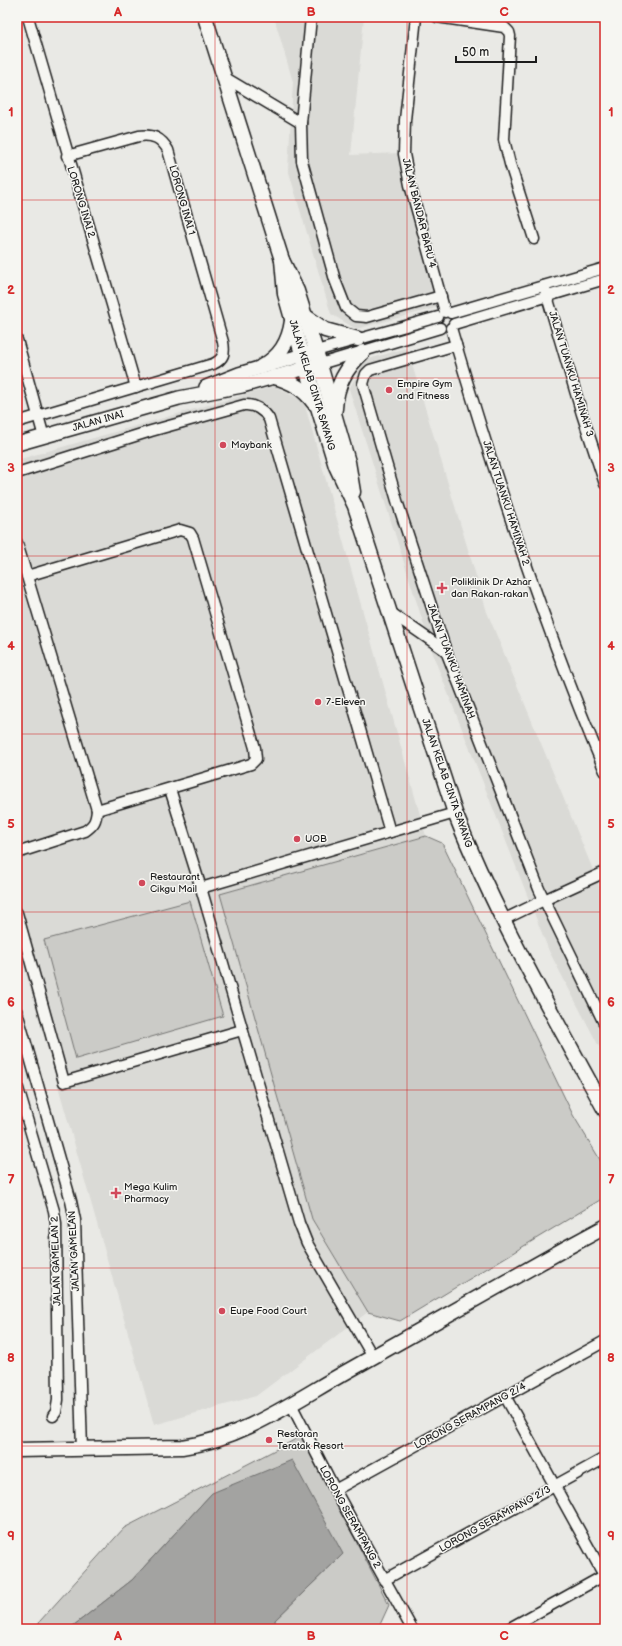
<svg xmlns="http://www.w3.org/2000/svg" width="622" height="1646" font-family="'Balsamiq Sans',sans-serif">
<style>
.built{fill:#dadad6}
.green{fill:#cbcbc7;stroke:#747472}
.water{fill:#a3a3a1;stroke:#6d6d6c}
.lines{fill:none;stroke-linecap:round;stroke-linejoin:round}
.minor-casing{stroke:#1c1c1c;stroke-width:13}
.tertiary-casing{stroke:#1c1c1c;stroke-width:16}
.secondary-casing{stroke:#1c1c1c;stroke-width:17}
.minor{stroke:#f6f6f2;stroke-width:10}
.tertiary{stroke:#f6f6f2;stroke-width:13}
.secondary{stroke:#f6f6f2;stroke-width:14}
.grid{fill:none;stroke:#d62828;stroke-width:1;stroke-opacity:0.55}
.poi-dot{fill:#d1495b;stroke:#f6f6f2;stroke-width:1.5}
.labels{text-anchor:middle;dominant-baseline:central;stroke-width:3;stroke-linejoin:round;paint-order:stroke}
.street-label{font-size:10px;fill:#1c1c1c;stroke:#f6f6f2}
.poi-label{font-size:10px;fill:#1c1c1c;stroke:#f6f6f2;text-anchor:start}
.neatline{fill:none;stroke:#d62828;stroke-width:1.5}
.grid-label{font-size:13px;text-anchor:middle;font-weight:bold;fill:#d62828}
</style>
<rect width="100%" height="100%" fill="#e9e9e5"/>
<filter id="ink" filterUnits="userSpaceOnUse"><feTurbulence type="fractalNoise" baseFrequency=".025" numOctaves="2"/><feDisplacementMap in="SourceGraphic" scale="8" xChannelSelector="R" yChannelSelector="G"/><feConvolveMatrix kernelMatrix="1 2 1 2 8 2 1 2 1" color-interpolation-filters="sRGB"/></filter>
<g filter="url(#ink)">
<g class="built">
<polygon points="274,17 364,17 351,155 400,153 439,307 356,329 331,314 288,169 293,82"/>
<polygon points="407,348 487,612 605,899 605,1058 549,951 435,660 349,389 365,360"/>
<polygon points="275,386 304,402 426,836 220,894 312,1219 368,1312 256,1396 154,1425 17,941 17,460"/>
</g>
<g class="green">
<polygon points="426,836 442,843 573,1115 605,1168 605,1197 400,1321 368,1312 312,1219 220,894"/>
<polygon points="190,901 223,1016 76,1059 44,940"/>
<polygon points="302,1436 389,1605 378,1629 275,1629 275,1620 343,1554 212,1493 132,1580 69,1629 37,1629 40,1621 124,1528"/>
</g>
<polygon class="water" points="292,1460 343,1554 275,1620 275,1629 69,1629 132,1580 212,1493"/>
<g class="lines">
<defs>
<g id="minor">
<polyline points="28,17 136,387"/>
<polyline points="311,17 301,123 302,161 335,280 346,308 356,316 367,317 441,296"/>
<polyline points="416,17 405,120 404,154 410,185 445,312"/>
<polyline points="437,17 504,27 509,32 510,36 504,140 510,164 534,239"/>
<polyline points="224,77 301,123"/>
<polyline points="544,286 582,414 605,484"/>
<polyline points="451,313 605,268"/>
<polyline points="454,324 605,279"/>
<path d="M451 328C495 478 544 627 605 771"/>
<polyline points="17,340 44,437"/>
<polyline points="456,345 370,370 366,374 363,384 398,504 446,651 539,889 605,1025"/>
<polyline points="316,351 438,317"/>
<polyline points="320,364 440,328"/>
<path d="M17 422 213 364C224 359 225 353 223 342L168 150C161 138 153 134 139 136L67 156"/>
<path d="M17 473 151 431 244 405C254 404 264 410 269 419L390 832"/>
<path d="M17 543 97 810C96 821 94 825 85 831L17 853"/>
<polyline points="27,576 180,530 190,533 193,538 255,748 256,759 251,764 97,810"/>
<polyline points="390,612 446,651"/>
<polyline points="170,789 201,888 299,1223 307,1243 373,1357"/>
<polyline points="201,888 455,813"/>
<polyline points="17,913 64,1082 242,1030"/>
<polyline points="503,920 544,900 605,872"/>
<polyline points="17,1012 71,1201 75,1220 82,1450"/>
<polyline points="17,1085 54,1211 56,1224 58,1400 56,1412 53,1416"/>
<polyline points="505,1396 605,1577"/>
<polyline points="291,1404 335,1490 412,1629"/>
<polyline points="335,1490 605,1341"/>
<polyline points="384,1580 605,1458"/>
<polyline points="508,1629 605,1575"/>
</g>
<g id="tertiary">
<polyline points="206,387 239,374 313,352"/>
<polyline points="17,444 179,398 242,386 317,365"/>
</g>
<g id="secondary">
<polyline points="205,17 282,260 297,291 316,351 348,462 353,492"/>
<path d="M282 260 285 294 306 368 336 466 355 506 455 813C496 916 552 1013 605 1110"/>
<polyline points="305,316 325,330 358,339"/>
<path d="M261 367C280 357 289 342 292 321"/>
<path d="M274 377C291 381 304 389 314 403"/>
<path d="M335 409C336 385 346 368 363 352"/>
<path d="M17 1450 182 1447C242 1439 294 1401 346 1372 420 1331 493 1289 566 1248L605 1227"/>
</g>
</defs>
<use href="#minor" class="minor-casing"/>
<use href="#tertiary" class="tertiary-casing"/>
<use href="#secondary" class="secondary-casing"/>
<use href="#minor" class="minor"/>
<use href="#tertiary" class="tertiary"/>
<use href="#secondary" class="secondary"/>
</g>
</g>
<path class="grid" d="M215 17V1629M407 17V1629M17 200H605M17 378H605M17 556H605M17 734H605M17 912H605M17 1090H605M17 1268H605M17 1446H605"/>
<g class="poi-dot">
<circle cx="389" cy="390" r="4"/>
<circle cx="223" cy="445" r="4"/>
<path d="M440 582h4v4h4v4h-4v4h-4v-4h-4v-4h4z"/>
<circle cx="318" cy="702" r="4"/>
<circle cx="297" cy="839" r="4"/>
<circle cx="142" cy="883" r="4"/>
<path d="M114 1187h4v4h4v4h-4v4h-4v-4h-4v-4h4z"/>
<circle cx="222" cy="1311" r="4"/>
<circle cx="269" cy="1440" r="4"/>
</g>
<g class="labels">
<g class="street-label">
<text transform="translate(182 200) rotate(74)">LORONG INAI 1</text>
<text transform="translate(81 202) rotate(73)">LORONG INAI 2</text>
<text transform="translate(419 213) rotate(76)">JALAN BANDAR BARU 4</text>
<text transform="translate(571 374) rotate(73)">JALAN TUANKU HAMINAH 3</text>
<text transform="translate(312 385) rotate(73)">JALAN KELAB CINTA SAYANG</text>
<text transform="translate(98 421) rotate(-16)">JALAN INAI</text>
<text transform="translate(506 503) rotate(72)">JALAN TUANKU HAMINAH 2</text>
<text transform="translate(451 661) rotate(70)">JALAN TUANKU HAMINAH</text>
<text transform="translate(447 783) rotate(71)">JALAN KELAB CINTA SAYANG</text>
<text transform="translate(74 1251) rotate(-93)">JALAN GAMELAN</text>
<text transform="translate(56 1261) rotate(-92)">JALAN GAMELAN 2</text>
<text transform="translate(470 1416) rotate(-29)">LORONG SERAMPANG 2/4</text>
<text transform="translate(350 1517) rotate(61)">LORONG SERAMPANG 2</text>
<text transform="translate(495 1519) rotate(-29)">LORONG SERAMPANG 2/3</text>
</g>
<g class="poi-label">
<text x="397" y="384">Empire Gym<tspan x="397" dy="12">and Fitness</tspan></text>
<text x="231" y="445">Maybank</text>
<text x="451" y="582">Poliklinik Dr Azhar<tspan x="451" dy="12">dan Rakan-rakan</tspan></text>
<text x="326" y="702">7-Eleven</text>
<text x="305" y="839">UOB</text>
<text x="150" y="877">Restaurant<tspan x="150" dy="12">Cikgu Mail</tspan></text>
<text x="124" y="1187">Mega Kulim<tspan x="124" dy="12">Pharmacy</tspan></text>
<text x="230" y="1311">Eupe Food Court</text>
<text x="277" y="1434">Restoran<tspan x="277" dy="12">Teratak Resort</tspan></text>
</g>
</g>
<rect width="622" height="1646" fill="none" stroke="#f6f6f2" stroke-width="44"/>
<path d="M456 56v6h80v-6" fill="none" stroke="#1c1c1c" stroke-width="2"/>
<text x="462" y="56" font-size="12" fill="#1c1c1c" stroke="#f6f6f2" stroke-width="3" paint-order="stroke">50 m</text>
<rect x="22" y="22" width="578" height="1602" class="neatline"/>
<g class="grid-label">
<text x="118" y="16">A</text>
<text x="311" y="16">B</text>
<text x="504" y="16">C</text>
<text x="11" y="116">1</text>
<text x="611" y="116">1</text>
<text x="11" y="294">2</text>
<text x="611" y="294">2</text>
<text x="11" y="472">3</text>
<text x="611" y="472">3</text>
<text x="11" y="650">4</text>
<text x="611" y="650">4</text>
<text x="11" y="828">5</text>
<text x="611" y="828">5</text>
<text x="11" y="1006">6</text>
<text x="611" y="1006">6</text>
<text x="11" y="1184">7</text>
<text x="611" y="1184">7</text>
<text x="11" y="1362">8</text>
<text x="611" y="1362">8</text>
<text x="11" y="1540">9</text>
<text x="611" y="1540">9</text>
<text x="118" y="1640">A</text>
<text x="311" y="1640">B</text>
<text x="504" y="1640">C</text>
</g>
</svg>
